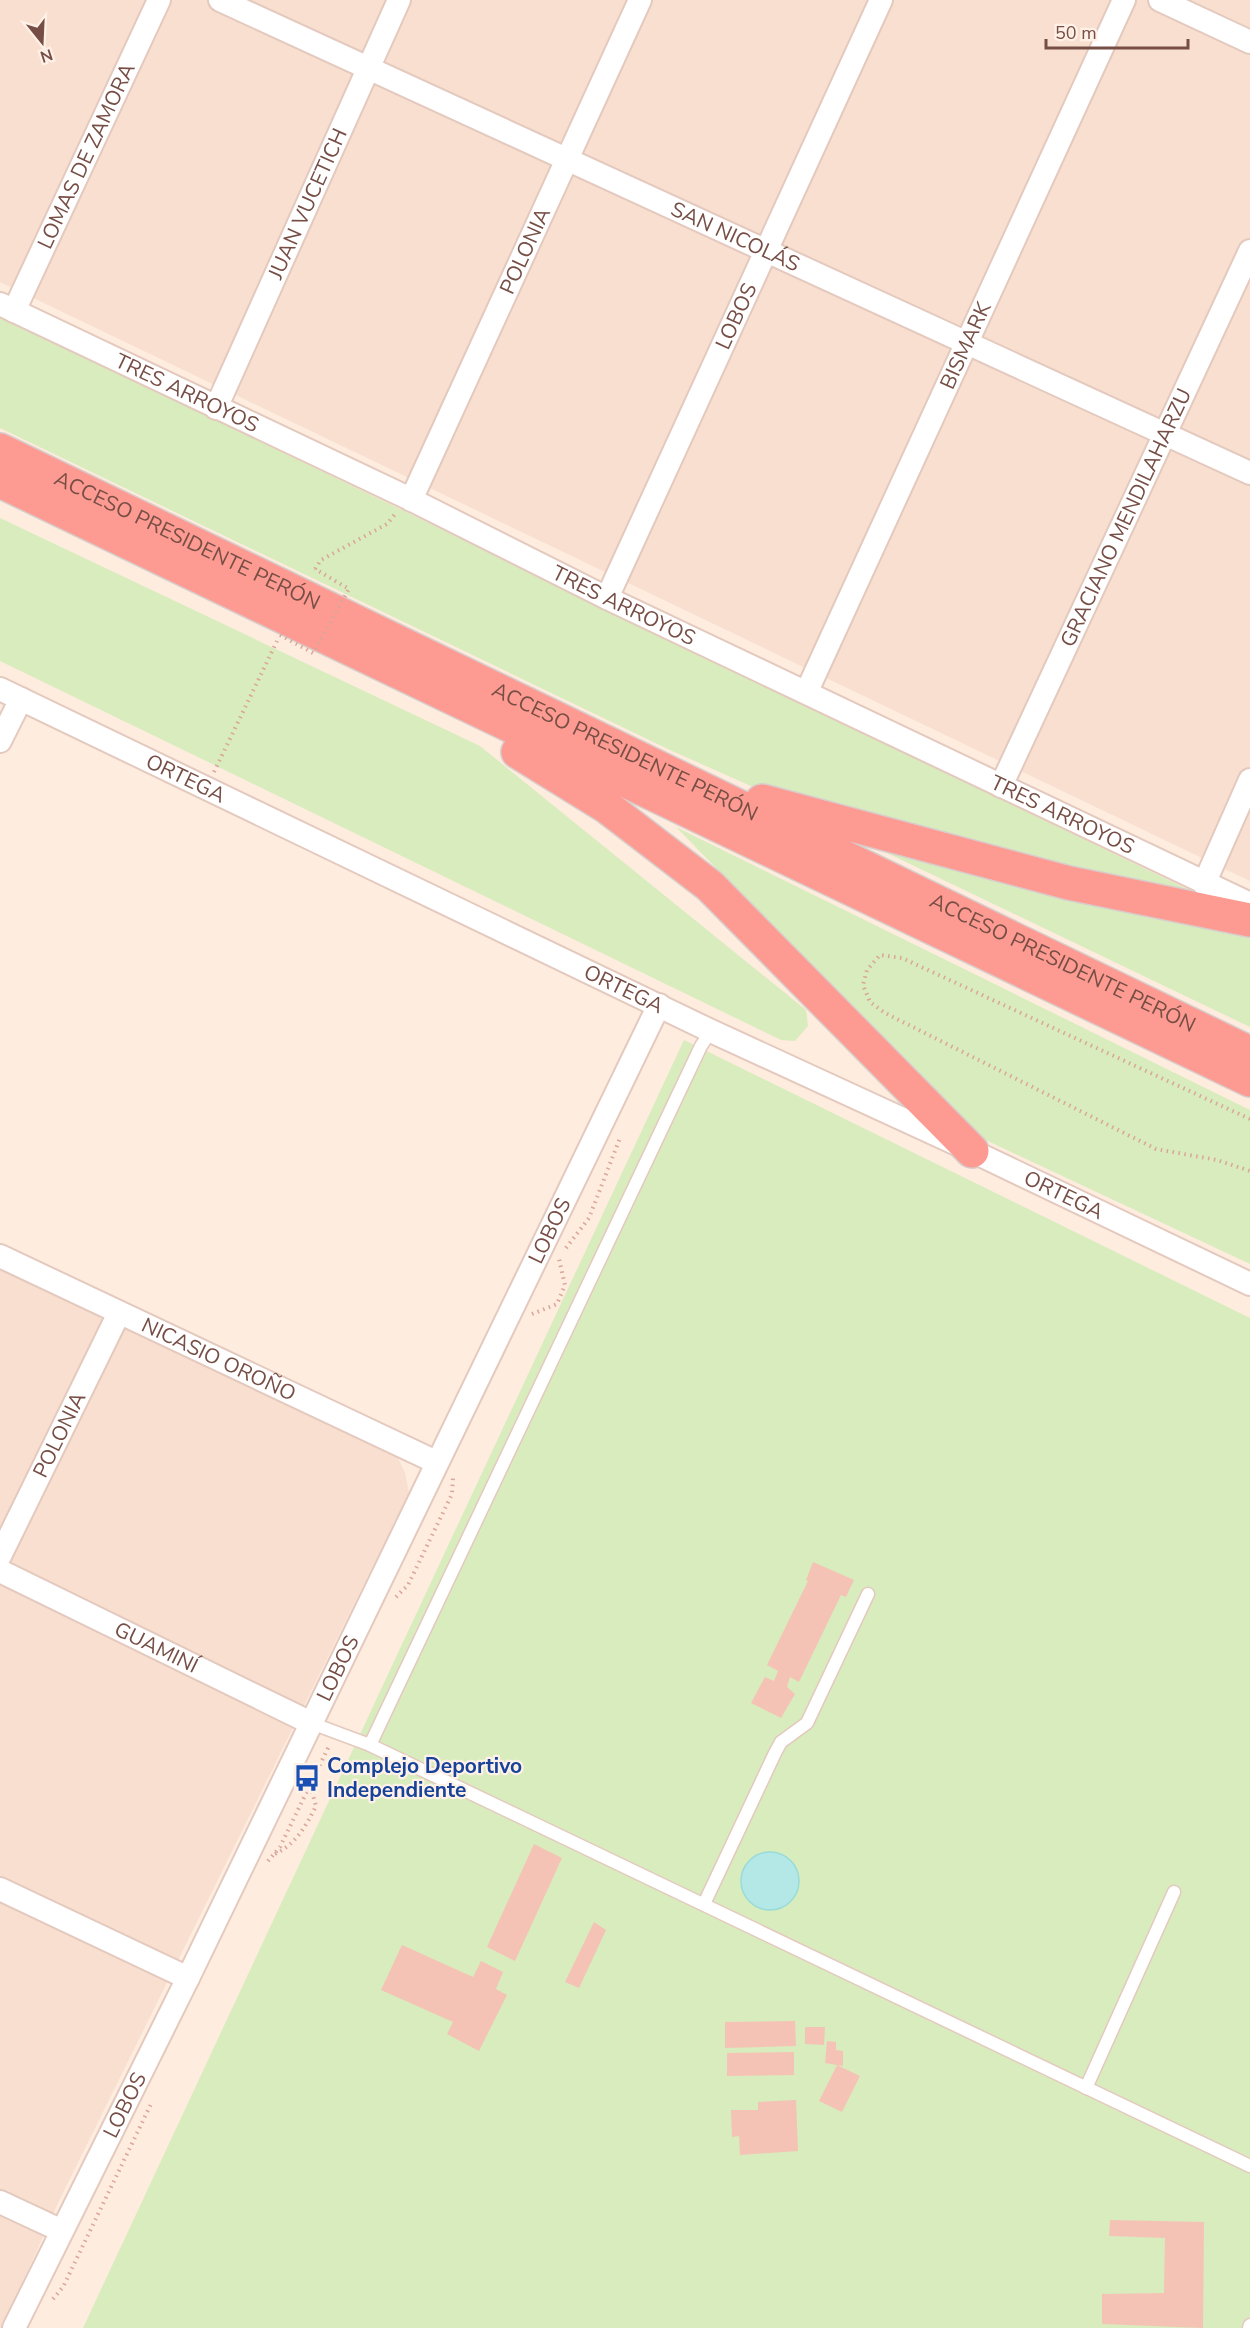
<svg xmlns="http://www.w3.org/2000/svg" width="1250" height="2328" font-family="'Nunito Sans',sans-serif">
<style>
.residential{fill:#f8dfd0}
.green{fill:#d8ecbd}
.water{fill:#b3e8e7;stroke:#98dbd9;stroke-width:1.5}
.building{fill:#f5c3b5}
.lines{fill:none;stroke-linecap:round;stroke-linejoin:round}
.lane-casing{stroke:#e4c9be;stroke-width:15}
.street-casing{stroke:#e4c9be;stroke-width:26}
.highway-casing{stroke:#d9cdcb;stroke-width:36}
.path{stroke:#daa698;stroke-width:4;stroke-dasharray:1.5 4.5;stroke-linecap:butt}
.lane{stroke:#fff;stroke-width:12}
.street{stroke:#fff;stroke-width:22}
.highway{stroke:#fd9a91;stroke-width:33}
.path-bridge{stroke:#daa698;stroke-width:4;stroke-dasharray:1.5 4.5;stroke-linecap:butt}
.labels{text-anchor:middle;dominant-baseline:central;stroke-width:4.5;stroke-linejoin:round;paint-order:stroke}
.street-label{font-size:21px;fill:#764e45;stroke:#fff1e7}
.transit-label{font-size:21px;font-weight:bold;fill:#164399;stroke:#fff1e7;text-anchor:start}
</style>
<rect width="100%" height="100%" fill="#feecdf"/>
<g class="residential">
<polygon points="0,0 1250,0 1250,881 0,282"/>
<polygon points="0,1259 396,1454 405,1473 409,1493 58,2203 2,2328 0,2328"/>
</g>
<g class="green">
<polygon points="0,316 1214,902 762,791 670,750 0,428"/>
<polygon points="0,518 480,746 806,1010 808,1026 795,1041 781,1040 0,661"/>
<polygon points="676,827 1250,1110 1250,1264 977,1136"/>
<polygon points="883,851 1250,932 1250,1027"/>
<polygon points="684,1040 1250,1318 1250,2328 83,2328"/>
</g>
<circle class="water" cx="770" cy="1881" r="29"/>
<g class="building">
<polygon points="813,1562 854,1580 846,1597 841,1595 799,1682 790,1677 787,1687 795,1694 781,1718 751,1703 765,1677 774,1681 778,1671 767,1665 808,1581 806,1580"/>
<polygon points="534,1844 562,1858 515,1961 487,1947"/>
<polygon points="594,1922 606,1930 579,1988 565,1982"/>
<polygon points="402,1945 473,1977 481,1961 503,1972 496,1989 507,1995 479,2051 447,2034 453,2022 381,1990"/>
<polygon points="795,2021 796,2046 725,2048 725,2022"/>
<polygon points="805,2027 825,2027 824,2045 805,2044"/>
<polygon points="827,2041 836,2042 836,2050 843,2051 843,2066 825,2063"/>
<polygon points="794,2052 794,2075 727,2076 727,2053"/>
<polygon points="837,2065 860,2076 842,2112 819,2101"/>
<polygon points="796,2100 798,2151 740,2155 739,2136 732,2137 731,2110 758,2110 758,2102"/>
<polygon points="1110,2220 1204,2222 1203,2328 1102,2324 1102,2294 1164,2293 1165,2238 1109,2236"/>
</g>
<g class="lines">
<defs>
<g id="lane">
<polyline points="311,1723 370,1745 1250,2166"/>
<polyline points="370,1745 701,1046 711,1031"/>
<polyline points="704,1904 775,1753 781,1742 807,1723 868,1594"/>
<polyline points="1086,2088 1174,1892"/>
<polyline points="1249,2328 1250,2325"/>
</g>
<g id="street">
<path id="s1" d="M220 0 1250 473"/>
<polyline points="1160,0 1250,42"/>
<path id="s2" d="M0 304 404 496 607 598 1250 904"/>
<path id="s3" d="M14 311 159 0"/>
<path id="s4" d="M216 408 399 0"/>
<path id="s5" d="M411 500 640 0"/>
<path id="s6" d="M607 598 881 0"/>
<path id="s7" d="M0 689 711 1031 972 1151 1250 1284"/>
<path id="s8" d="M807 691 1124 0"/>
<polyline points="0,741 21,699"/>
<path id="s9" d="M1001 786 1250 251"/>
<polyline points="1204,884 1250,780"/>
<path id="s10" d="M0 1256 436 1462"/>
<path id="s11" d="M0 1556 119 1313"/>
<path id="s12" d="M0 1571 311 1723"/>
<polyline points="0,1889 188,1978"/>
<polyline points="0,2202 60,2230"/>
<path id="s13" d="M14 2328 188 1978 659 1005"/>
</g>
<g id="highway">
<path id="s14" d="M0 450 1250 1053"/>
<polyline points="0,481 1250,1080"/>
<polyline points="518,752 607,807 710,886 972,1151"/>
<polyline points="762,801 1069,883 1250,920"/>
</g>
</defs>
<use href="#lane" class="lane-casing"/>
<use href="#street" class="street-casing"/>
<use href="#highway" class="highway-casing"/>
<g class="path">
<polyline points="315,569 321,560 387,524 396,513"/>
<polyline points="214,772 277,641"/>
<polyline points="1250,1119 902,958 880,955 867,970 863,985 870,1002 885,1013 1156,1149 1217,1160 1250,1171"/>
<polyline points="566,1248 589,1218 620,1138"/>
<polyline points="532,1314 557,1304 565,1285 559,1259"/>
<polyline points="396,1597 408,1585 452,1494 453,1478"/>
<path d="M275 1854C296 1844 306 1826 316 1806L310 1785 329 1746"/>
<polyline points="268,1861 280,1847 310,1785"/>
<polyline points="53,2299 63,2287 152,2102"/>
</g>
<use href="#lane" class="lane"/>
<use href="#street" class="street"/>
<use href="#highway" class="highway"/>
<polyline class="path-bridge" points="280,635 313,653 349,589 315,569"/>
</g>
<defs>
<symbol id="bus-bare" viewBox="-9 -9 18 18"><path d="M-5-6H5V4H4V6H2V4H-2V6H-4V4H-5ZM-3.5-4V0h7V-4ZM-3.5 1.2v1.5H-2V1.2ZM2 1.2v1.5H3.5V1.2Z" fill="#1a4fb4" stroke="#fff1e7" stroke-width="2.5" paint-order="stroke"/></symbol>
</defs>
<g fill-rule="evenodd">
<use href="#bus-bare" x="288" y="1759" width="38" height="38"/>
</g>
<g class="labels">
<g class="street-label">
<text stroke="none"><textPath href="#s3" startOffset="171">LOMAS DE ZAMORA</textPath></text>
<text stroke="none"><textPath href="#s4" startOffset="224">JUAN VUCETICH</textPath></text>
<text stroke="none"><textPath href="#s1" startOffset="567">SAN NICOLÁS</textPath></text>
<text stroke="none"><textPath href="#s5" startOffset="274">POLONIA</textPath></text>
<text stroke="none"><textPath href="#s6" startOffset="310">LOBOS</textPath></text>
<text stroke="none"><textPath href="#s8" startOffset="380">BISMARK</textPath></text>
<text stroke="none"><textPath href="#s2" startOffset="207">TRES ARROYOS</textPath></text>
<text stroke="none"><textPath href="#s9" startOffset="296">GRACIANO MENDILAHARZU</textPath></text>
<text stroke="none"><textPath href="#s14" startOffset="208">ACCESO PRESIDENTE PERÓN</textPath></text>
<text stroke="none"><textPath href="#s2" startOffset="693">TRES ARROYOS</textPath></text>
<text stroke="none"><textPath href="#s14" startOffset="694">ACCESO PRESIDENTE PERÓN</textPath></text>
<text stroke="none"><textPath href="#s7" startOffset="206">ORTEGA</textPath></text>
<text stroke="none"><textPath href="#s2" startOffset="1179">TRES ARROYOS</textPath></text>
<text stroke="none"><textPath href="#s14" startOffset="1180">ACCESO PRESIDENTE PERÓN</textPath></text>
<text stroke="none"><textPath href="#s7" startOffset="692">ORTEGA</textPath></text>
<text stroke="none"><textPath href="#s7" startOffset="1178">ORTEGA</textPath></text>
<text stroke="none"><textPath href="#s13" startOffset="1221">LOBOS</textPath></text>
<text stroke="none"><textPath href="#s10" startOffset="242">NICASIO OROÑO</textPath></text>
<text stroke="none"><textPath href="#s11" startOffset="135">POLONIA</textPath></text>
<text stroke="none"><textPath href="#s12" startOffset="174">GUAMINÍ</textPath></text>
<text stroke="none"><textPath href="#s13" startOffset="735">LOBOS</textPath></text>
<text stroke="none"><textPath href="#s13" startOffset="249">LOBOS</textPath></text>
</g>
<g class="transit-label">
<text x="327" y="1766">Complejo Deportivo<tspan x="327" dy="24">Independiente</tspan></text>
</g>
</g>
<g transform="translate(42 42) rotate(162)" stroke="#fff1e7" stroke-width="4.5" paint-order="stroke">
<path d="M0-4.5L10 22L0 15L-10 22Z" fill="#764e45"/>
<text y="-9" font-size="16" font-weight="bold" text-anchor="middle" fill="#764e45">N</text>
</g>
<path d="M1046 39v9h142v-9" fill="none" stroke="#764e45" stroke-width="3"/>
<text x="1055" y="39" font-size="18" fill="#764e45" stroke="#fff1e7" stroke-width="4.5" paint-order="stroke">50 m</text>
</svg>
